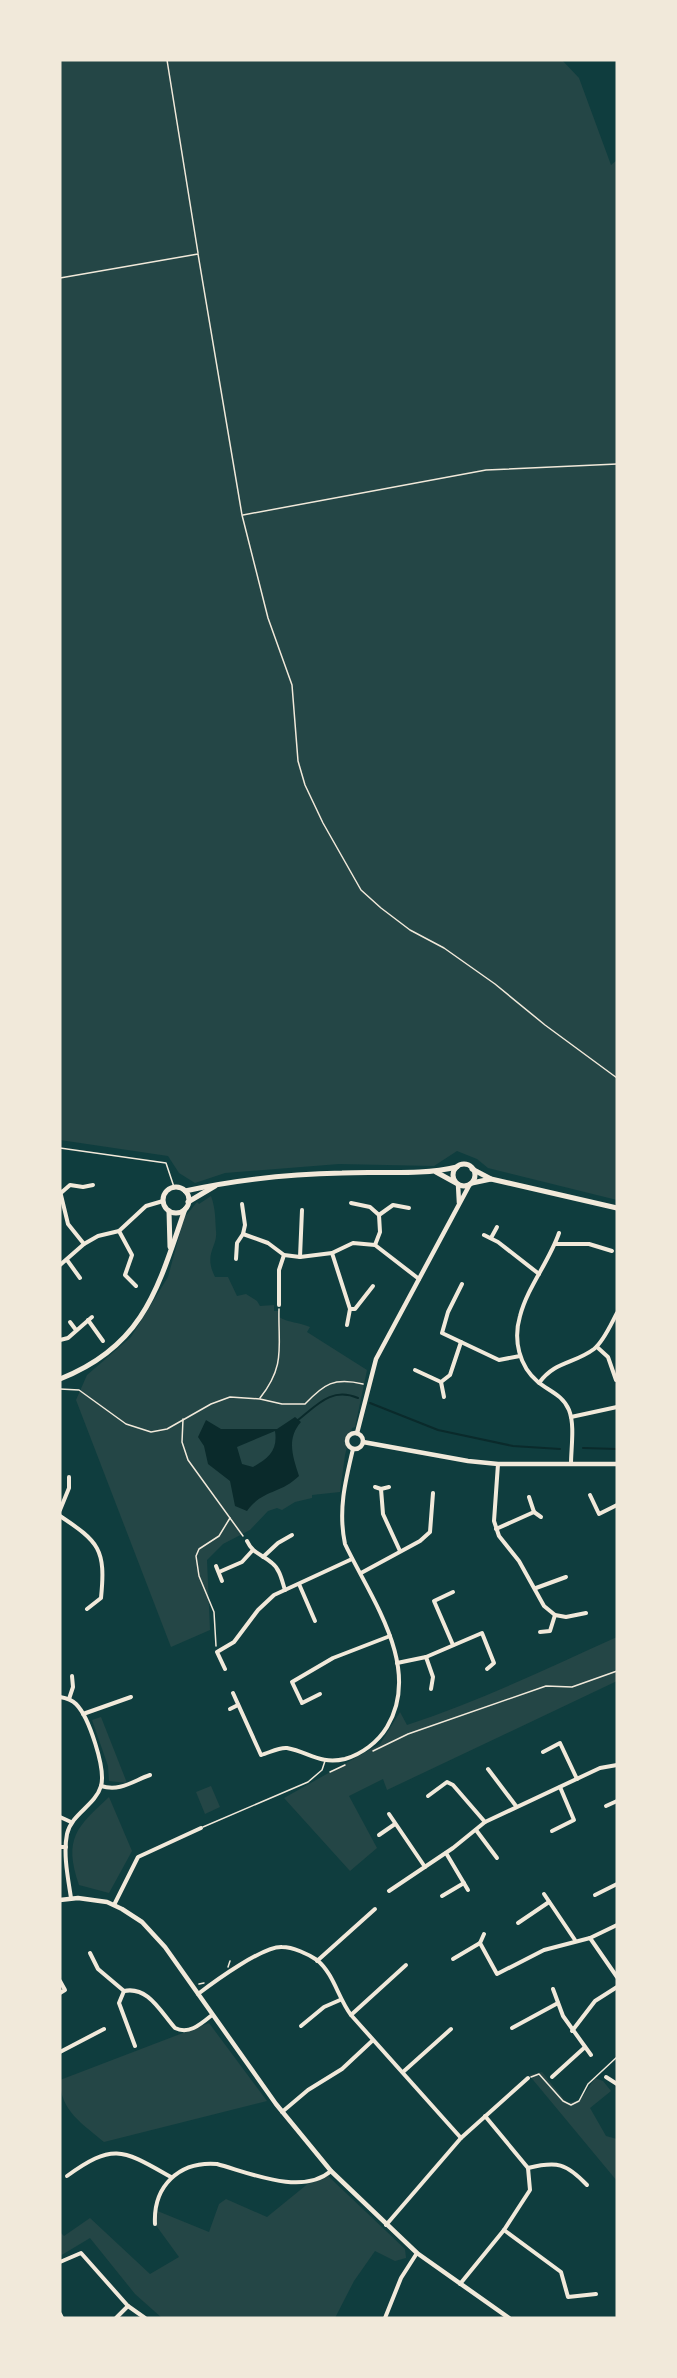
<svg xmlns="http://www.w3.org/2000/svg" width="677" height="2378" font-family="Manrope,sans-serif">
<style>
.green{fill:#244646}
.water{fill:#0a2a2b;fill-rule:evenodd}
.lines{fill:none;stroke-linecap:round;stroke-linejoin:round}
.stream{stroke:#0a2a2b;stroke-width:2}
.path{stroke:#f1e9da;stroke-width:1.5}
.service{stroke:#f1e9da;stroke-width:1.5}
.minor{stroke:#f1e9da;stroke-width:4}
.tertiary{stroke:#f1e9da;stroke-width:4.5}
.secondary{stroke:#f1e9da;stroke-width:5}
</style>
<rect width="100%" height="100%" fill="#0f3d3e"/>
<g class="green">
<polygon points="60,60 562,60 579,78 611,165 617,160 617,1200 488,1168 477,1159 457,1151 434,1166 339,1164 225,1173 195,1183 179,1173 168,1156 60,1140"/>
<path d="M211 1196C216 1210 215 1221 216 1231 218 1247 203 1253 215 1277H228L237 1296 246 1294 257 1301 260 1306 274 1305V1311H279V1317C289 1323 299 1322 310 1327L307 1332 367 1370 355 1427 352 1428 345 1455 340 1492 312 1495V1498L295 1502 282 1510 277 1508 268 1511 250 1530 223 1544 207 1560 210 1630 171 1647 76 1400 87 1375 131 1337 168 1277 184 1218 197 1202 199 1204Z"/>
<path d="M617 1637V1681L387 1790 383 1779 349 1796 377 1848 350 1871 284 1798 380 1744 400 1712 407 1725C480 1701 548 1668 617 1637Z"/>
<polygon points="101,1717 127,1783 109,1781 108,1766 92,1720"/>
<polygon points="211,1786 220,1807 205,1814 196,1792"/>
<path d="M109 1797 132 1851 109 1893 79 1885C63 1838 77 1827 109 1797Z"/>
<path d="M209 2023 267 2101 104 2142C83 2124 60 2111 60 2080Z"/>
<polygon points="542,2072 567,2103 580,2100 595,2078 603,2081 611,2091 590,2108 606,2136 617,2139 617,2181 529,2075"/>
<polygon points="327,2175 405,2249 406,2258 395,2261 375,2251 354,2281 335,2318 162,2318 135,2294 90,2238 60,2256 60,2232 64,2236 90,2218 150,2274 179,2257 155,2224 155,2210 209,2232 219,2204 226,2199 267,2217 310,2182"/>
</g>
<path class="water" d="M295 1417 301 1422C286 1439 293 1457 299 1476 279 1495 263 1489 247 1511L235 1506 230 1481 208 1464 204 1446 198 1437 206 1420 221 1429H277ZM275 1431C278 1450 269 1458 253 1467L242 1464 237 1447Z"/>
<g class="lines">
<g class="stream">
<polyline points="370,1403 438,1430 513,1446 560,1449"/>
<path d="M298 1420C318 1404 332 1387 358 1398"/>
<polyline points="583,1448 617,1449"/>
</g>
<g class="path">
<polyline points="167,60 198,253"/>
<polyline points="60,278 198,254 242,515 268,618 292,685 298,761 305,785 323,823 361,890 381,908 410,930 444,948 495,984 545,1025 617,1078"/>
<polyline points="243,515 486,470 617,464"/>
<path d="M60 1389 79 1390 126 1424 151 1432 167 1429 211 1404 230 1397 260 1399 282 1404H305C324 1384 334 1377 363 1384"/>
<path d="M260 1398C286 1365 278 1347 279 1309"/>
<polyline points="183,1419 182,1442 188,1460 243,1536"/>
<polyline points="216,1646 214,1612 199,1576 196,1556 199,1549 219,1536 230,1518"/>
<polyline points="373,1751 408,1734 546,1686 572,1687 617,1671"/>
<polyline points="330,1772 345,1765"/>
<polyline points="228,1967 230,1961"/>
<polyline points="199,1984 204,1983"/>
<polyline points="531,2077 539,2074 563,2101 571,2105 579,2101 588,2084 617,2057"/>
</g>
<g class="service">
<polyline points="60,1148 166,1163 174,1187"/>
<polyline points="203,1827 308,1782 322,1770 325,1761"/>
</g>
<g class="minor">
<polyline points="60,1191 68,1224 84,1244"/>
<polyline points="62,1192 70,1185 83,1187 93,1185"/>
<polyline points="351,1203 370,1207 379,1215 380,1232 375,1245"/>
<polyline points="242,1204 245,1225 243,1234"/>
<polyline points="379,1215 393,1205 409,1208"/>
<polyline points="119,1231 132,1255 125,1275 136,1286"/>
<path d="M559 1233C549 1262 528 1286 520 1316 513 1340 519 1366 538 1382 549 1391 563 1395 569 1410 575 1425 571 1448 571 1464"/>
<polyline points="484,1235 498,1242 539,1274"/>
<polyline points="491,1238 497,1227"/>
<polyline points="555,1244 589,1244 612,1251"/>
<polyline points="332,1253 350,1309 347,1325"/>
<polyline points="300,1257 302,1210"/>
<polyline points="236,1259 237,1243 243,1234 268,1243 284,1255 300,1257 332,1253 353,1243 375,1245 419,1279"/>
<polyline points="67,1260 80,1278"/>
<polyline points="60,1265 84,1244 98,1236 119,1231 146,1206 163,1201"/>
<polyline points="462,1284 448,1312 442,1333 499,1360 520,1356"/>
<polyline points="279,1305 279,1270 284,1255"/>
<polyline points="350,1309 355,1309 373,1286"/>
<polyline points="88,1320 103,1341"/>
<polyline points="70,1322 76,1330"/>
<polyline points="60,1340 68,1338 92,1317"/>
<polyline points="597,1347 608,1357 616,1380"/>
<polyline points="415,1370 441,1382 450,1375 461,1342"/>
<polyline points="441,1382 444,1397"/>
<path d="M539 1383C555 1361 574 1364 594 1349 604 1341 611 1324 617 1313"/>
<polyline points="571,1417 617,1407"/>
<polyline points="498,1464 494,1521 499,1536 519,1561 544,1606 555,1615 566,1617 586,1613"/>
<polyline points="375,1487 381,1489"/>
<polyline points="389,1487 381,1489 383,1514 400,1551"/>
<polyline points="590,1495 599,1514 617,1505"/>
<polyline points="60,1510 69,1488 69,1477"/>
<polyline points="534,1512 541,1517"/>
<path d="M60 1516C99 1542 106 1549 101 1598L87 1609"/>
<polyline points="496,1529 534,1512 529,1497"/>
<path d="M247 1541C253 1554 262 1554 272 1563 280 1569 282 1581 285 1590"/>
<polyline points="263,1557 278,1543 292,1535"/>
<polyline points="216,1566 222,1581"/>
<polyline points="219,1572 242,1562 252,1551"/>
<polyline points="361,1573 420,1541 430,1532 433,1493"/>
<polyline points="299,1584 315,1621"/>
<polyline points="536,1588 566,1577"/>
<polyline points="540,1632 550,1631 555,1615"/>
<polyline points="453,1645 434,1601 453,1592"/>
<polyline points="426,1657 433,1677 431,1689"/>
<polyline points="397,1663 426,1657 482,1633 494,1663 487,1669"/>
<polyline points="225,1669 217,1652 234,1642 258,1610 274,1595 352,1559"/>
<path d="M233 1693 261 1755C269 1753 279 1747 287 1748 309 1752 320 1765 345 1759 362 1754 378 1742 387 1727 423 1667 370 1597 345 1544 338 1511 345 1482 353 1449"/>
<polyline points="320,1694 302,1703 292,1682 333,1658 390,1636"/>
<path d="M60 1697C66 1698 72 1700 76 1704 89 1717 106 1769 101 1786 95 1806 72 1813 67 1834 63 1854 68 1878 71 1898"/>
<polyline points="69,1699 73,1687 72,1676"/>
<polyline points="230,1709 238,1705"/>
<polyline points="83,1714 131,1697"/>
<polyline points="543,1752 560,1743 577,1779"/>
<polyline points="488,1769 516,1806"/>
<path d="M101 1786C120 1792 133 1781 150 1775"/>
<polyline points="428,1796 447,1782 453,1785 485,1822"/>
<polyline points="606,1806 617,1801"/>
<polyline points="389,1814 425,1867"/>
<polyline points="60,1817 71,1822"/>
<polyline points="476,1830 497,1858"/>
<polyline points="552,1831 574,1820 560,1787"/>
<polyline points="379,1835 395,1824"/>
<polyline points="60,1847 66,1847"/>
<polyline points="446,1853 468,1890"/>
<polyline points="389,1891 453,1848 485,1822 600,1768 617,1765"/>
<polyline points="544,1894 575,1940"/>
<polyline points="595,1895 617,1884"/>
<polyline points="442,1896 464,1883"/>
<polyline points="114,1905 138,1857 201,1828"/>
<polyline points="518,1923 549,1902"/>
<polyline points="484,1934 480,1943 497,1974 544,1950 590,1938 617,1925"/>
<polyline points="590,1938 617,1977"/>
<polyline points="90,1953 98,1969 124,1991"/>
<polyline points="453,1959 480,1943"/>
<polyline points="317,1961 375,1909"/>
<polyline points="60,1981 65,1990 60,1993"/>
<polyline points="553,1989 563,2016 591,2055"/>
<path d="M124 1991C148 1986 160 2011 175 2028 189 2035 201 2024 212 2015"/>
<polyline points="124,1991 119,2003 135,2046"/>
<path d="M198 1994C215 1981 263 1946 282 1947 293 1947 308 1954 317 1960 334 1974 338 1998 351 2015L461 2138"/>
<polyline points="351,2015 406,1965"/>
<polyline points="301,2026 324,2007 340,2000"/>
<polyline points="512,2028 558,2003"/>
<polyline points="572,2031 595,2001 617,1987"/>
<polyline points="60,2052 104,2029"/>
<polyline points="403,2072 451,2029"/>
<polyline points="552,2077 584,2048"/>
<polyline points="606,2077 617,2084"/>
<polyline points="282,2112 308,2090 342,2069 372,2041"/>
<path d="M528 2168C557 2161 566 2163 587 2185"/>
<path d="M67 2176C114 2142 123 2150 171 2177"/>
<path d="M155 2224C153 2186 179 2161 217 2164 250 2173 302 2196 331 2171"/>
<polyline points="386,2225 461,2138 528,2078"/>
<polyline points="504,2230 561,2272 568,2297 596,2294"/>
<polyline points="60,2262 81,2253 128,2306 145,2318"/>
<polyline points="460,2284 504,2230 530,2190 528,2168 485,2116"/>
<polyline points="60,2314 62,2318"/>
<polyline points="116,2318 128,2306"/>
<polyline points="385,2318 401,2278 417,2253"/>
</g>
<g class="tertiary">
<polyline points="458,1184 459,1203"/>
<circle cx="355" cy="1441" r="8"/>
<polyline points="357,1433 376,1359 470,1184"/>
<polyline points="363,1442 468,1461 498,1464 617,1464"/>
<polyline points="60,1900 78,1898 107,1902 122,1909 142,1922 165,1947 276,2104 331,2171 417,2253 509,2318"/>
</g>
<g class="secondary">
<circle cx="464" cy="1175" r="11"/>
<polyline points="472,1169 491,1179 617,1208"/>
<polyline points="436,1172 456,1183"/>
<polyline points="472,1183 491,1179"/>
<circle cx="176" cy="1200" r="13"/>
<path d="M185 1191C235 1180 290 1174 342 1173 380 1171 420 1176 457 1167"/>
<polyline points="188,1202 215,1186"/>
<polyline points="169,1211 170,1247"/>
<path d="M60 1379C144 1346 158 1288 185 1209"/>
</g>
</g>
<rect width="677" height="2378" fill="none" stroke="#f1e9da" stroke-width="123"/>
</svg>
